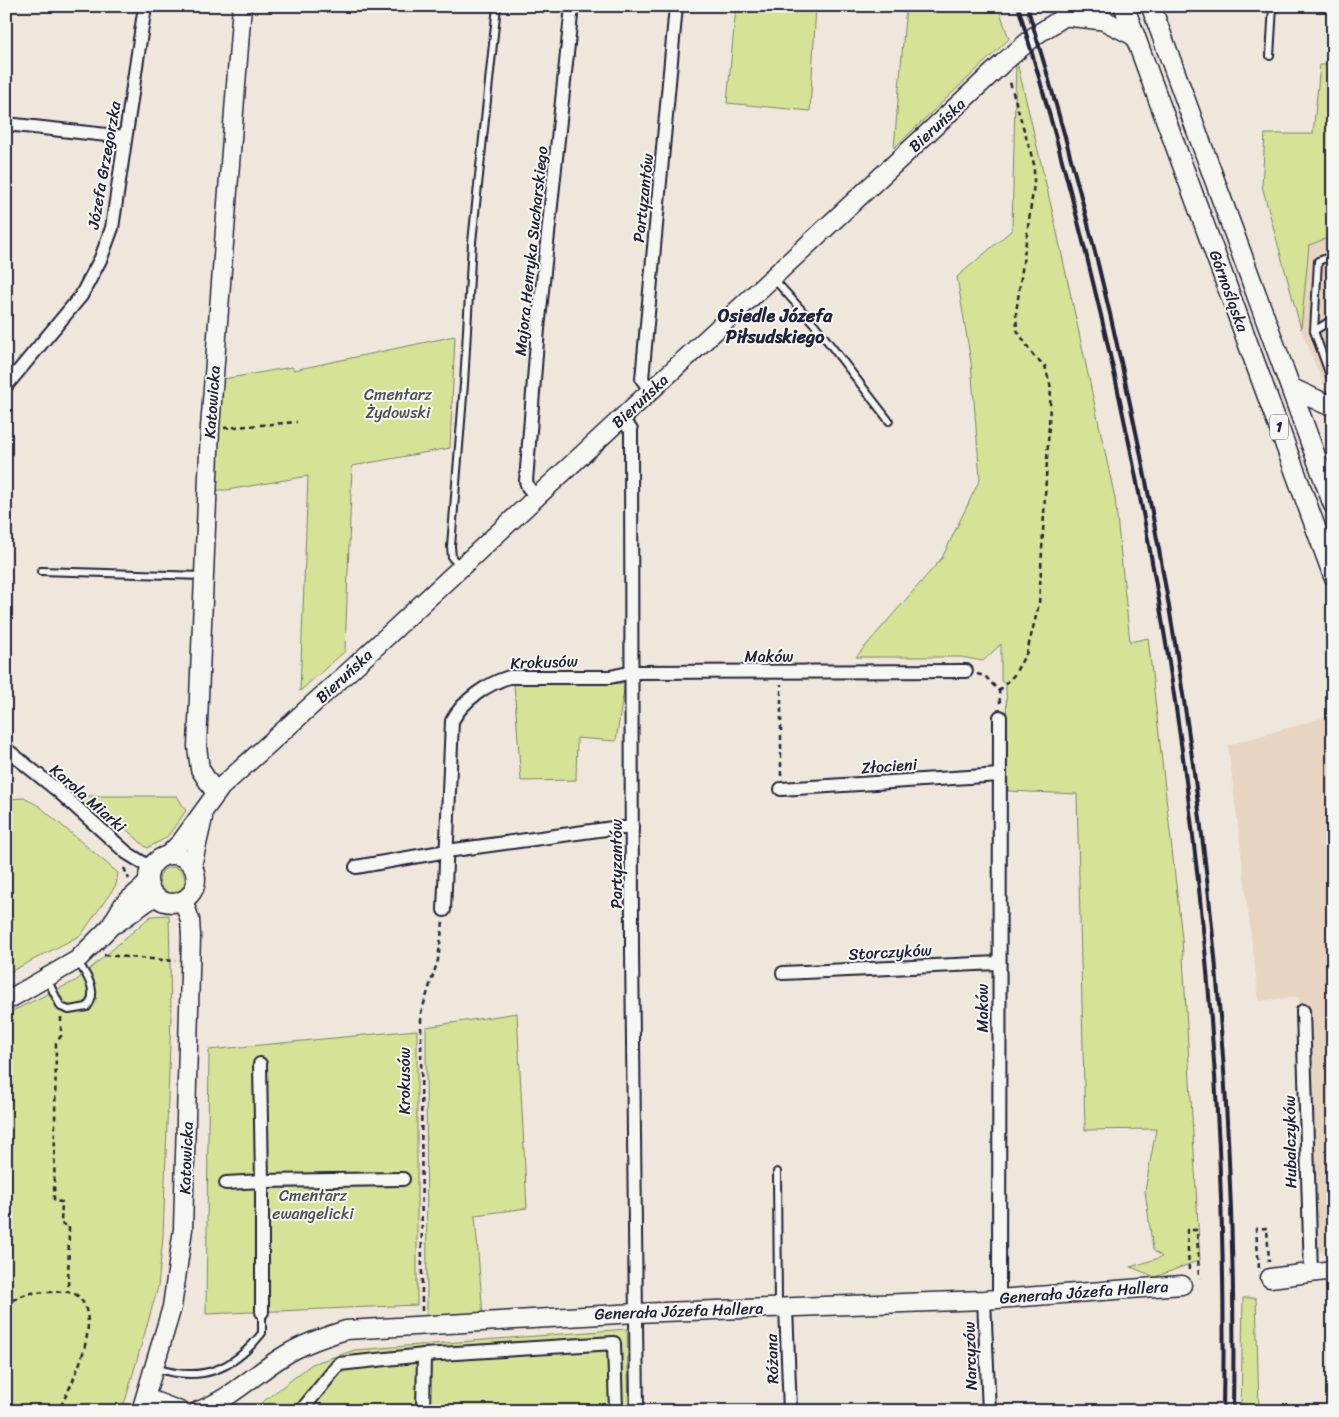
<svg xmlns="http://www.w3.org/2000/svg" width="1339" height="1417" font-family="Sriracha,sans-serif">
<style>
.built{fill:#e7d5c2}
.green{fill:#d6e396;stroke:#7c8268}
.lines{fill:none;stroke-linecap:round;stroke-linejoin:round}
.lane-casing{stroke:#22223b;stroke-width:10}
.street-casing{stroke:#22223b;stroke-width:16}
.secondary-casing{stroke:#22223b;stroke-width:21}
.primary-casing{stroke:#22223b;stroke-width:22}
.path{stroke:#22223b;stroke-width:2.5;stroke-dasharray:5 4;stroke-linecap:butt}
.lane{stroke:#f6f6f2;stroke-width:6}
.street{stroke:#f6f6f2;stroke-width:12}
.secondary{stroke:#f6f6f2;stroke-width:18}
.primary{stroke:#f6f6f2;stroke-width:19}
.rail{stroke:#22223b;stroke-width:4}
.labels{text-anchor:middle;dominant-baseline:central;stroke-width:4;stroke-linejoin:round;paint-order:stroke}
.shield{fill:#f6f6f2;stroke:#626272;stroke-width:1}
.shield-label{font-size:15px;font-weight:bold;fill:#22223b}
.street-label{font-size:16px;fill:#22223b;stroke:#f6f6f2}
.park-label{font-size:16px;fill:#4f5252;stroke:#f6f6f2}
.neighbourhood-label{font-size:18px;font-weight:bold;fill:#22223b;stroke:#f6f6f2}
</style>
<rect width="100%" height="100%" fill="#efe7dc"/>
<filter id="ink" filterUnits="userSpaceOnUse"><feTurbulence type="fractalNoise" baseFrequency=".02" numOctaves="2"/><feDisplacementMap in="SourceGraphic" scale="10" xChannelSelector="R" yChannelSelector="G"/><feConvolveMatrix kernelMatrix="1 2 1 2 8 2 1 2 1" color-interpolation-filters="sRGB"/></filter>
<g filter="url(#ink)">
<g class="built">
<polygon points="1333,236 1333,407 1301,329 1309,245"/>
<polygon points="1333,715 1333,1252 1305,1253 1299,997 1259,1001 1228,745"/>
</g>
<g class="green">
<polygon points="736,6 816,6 810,111 727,103"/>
<polygon points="906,6 998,6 1009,39 894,148"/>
<polygon points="1016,58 1053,214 1115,498 1130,642 1148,638 1182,938 1200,1260 1155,1277 1131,1267 1162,1257 1153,1250 1145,1191 1156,1129 1085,1130 1077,794 1008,791 1006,685 1001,681 1001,644 983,661 961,657 856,657 942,558 980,479 971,362 957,277 1012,230"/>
<polygon points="1320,65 1333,65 1333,236 1309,245 1301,329 1262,186 1265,134 1313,134"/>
<polygon points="455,336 450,448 352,466 345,651 300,691 308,476 227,490 212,490 218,380 292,367 294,370"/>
<polygon points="625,683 616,741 577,738 576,780 521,781 514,684"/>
<polygon points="76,796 177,796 186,811 166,838 147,848 119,823 99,821"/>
<polygon points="24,798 39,806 118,873 116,885 81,935 6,974 6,799"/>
<circle cx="172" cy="880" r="13"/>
<polygon points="169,915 171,1015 163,1237 158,1287 126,1398 121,1411 6,1411 6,1014 77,980 151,916"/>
<polygon points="517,1013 527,1208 475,1215 483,1316 427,1316 426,1027"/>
<polygon points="417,1030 417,1305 206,1314 209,1050"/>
<polygon points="1243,1298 1256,1298 1259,1411 1241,1411"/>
<polygon points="627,1329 629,1411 251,1411 312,1364 355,1350"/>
</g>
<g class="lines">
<defs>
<g id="lane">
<polyline points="1270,56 1273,6"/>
<polyline points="1333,256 1318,261 1314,331 1333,384"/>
<polyline points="773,278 815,325 889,421"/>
<polyline points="1314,331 1333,319"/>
<polyline points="461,566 452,558 451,546 464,384 472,242 497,6"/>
<polyline points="41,571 202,576"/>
<path d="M47 979 61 1007 69 1010 87 1007C100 991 86 975 77 960"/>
<polyline points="777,1172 778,1305"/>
<path d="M156 1368C201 1383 233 1370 262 1333V1312"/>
</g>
<g id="street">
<polyline points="6,124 125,137"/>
<polyline points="6,386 81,296 101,258 112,228 145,6"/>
<polyline points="651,391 642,379 676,6"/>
<polyline points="621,419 631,430 632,949 637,1411"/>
<polyline points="536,497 528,487 526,481 538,329 572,6"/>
<polyline points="6,749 57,790 127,853 151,868"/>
<polyline points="781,789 1000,775"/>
<polyline points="356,867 447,851 613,828 632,828"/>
<path d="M444 910 452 721C463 700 487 684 509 677H610L633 672 966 671"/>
<polyline points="783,973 998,963"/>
<polyline points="1303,1011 1311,1273"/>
<polyline points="260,1064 262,1181 403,1179"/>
<polyline points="226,1183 262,1181 262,1312"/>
<polyline points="999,1299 1000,717"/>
<polyline points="984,1300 989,1411"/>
<polyline points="786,1307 790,1411"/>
<polyline points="301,1411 339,1364 424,1355 614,1343 616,1411"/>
<polyline points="423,1411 424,1355"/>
</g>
<g id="secondary">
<polyline points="216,794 200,769 197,747 210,428 242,6"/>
<polyline points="168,855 181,842 221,787 354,667 1004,62 1036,35 1081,6"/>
<circle cx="172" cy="879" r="24"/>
<polyline points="192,866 203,818"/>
<polyline points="117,923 155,896"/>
<polyline points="6,1001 77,960 110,927 123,905 148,883"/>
<polyline points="1270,1278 1333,1270"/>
<polyline points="146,1398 180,1411"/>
<polyline points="141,1411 172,1307 183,1229 191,936 190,920 183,900"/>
<path d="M198 1411C229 1400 255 1374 282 1357 302 1344 324 1337 346 1330L636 1313 984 1300 1182 1285"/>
</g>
<g id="primary">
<polyline points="1124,6 1333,575"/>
<polyline points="1151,6 1333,504"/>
<polyline points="1067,16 1103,20 1135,36"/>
<polyline points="1291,388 1326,404 1333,403"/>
</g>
</defs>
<use href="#lane" class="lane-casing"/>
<use href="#street" class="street-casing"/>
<use href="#secondary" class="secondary-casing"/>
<use href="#primary" class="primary-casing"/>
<g class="path">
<polyline points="224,428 297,422"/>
<polyline points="977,674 985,676 999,691 1000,704"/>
<polyline points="999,691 1014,675 1027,652 1039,604 1051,388 1045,366 1033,355 1017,330 1016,313 1034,184 1034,164 1009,79"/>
<polyline points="781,776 781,684"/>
<polyline points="124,868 129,879"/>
<polyline points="104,955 176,961"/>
<polyline points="61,1017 61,1036 56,1043 54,1201 62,1202 61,1224 69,1226 68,1292"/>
<polyline points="1259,1268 1256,1229 1267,1228 1269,1262"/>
<polyline points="1189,1270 1187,1230 1197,1230 1199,1279"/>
<path d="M6 1306C19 1293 34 1292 52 1292 60 1292 71 1290 78 1296 104 1321 72 1385 58 1411"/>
<polyline points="422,1311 421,1013 438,960 443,922"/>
</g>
<use href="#lane" class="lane"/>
<use href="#street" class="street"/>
<use href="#secondary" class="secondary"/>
<use href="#primary" class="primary"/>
<g class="rail">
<path d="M1018 6C1155 459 1231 937 1223 1411"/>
<path d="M1027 6C1164 454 1240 943 1233 1411"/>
</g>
</g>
</g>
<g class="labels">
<rect class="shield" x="1270" y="414.5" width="18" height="25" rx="4"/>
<g class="shield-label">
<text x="1279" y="427">1</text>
</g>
<g class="street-label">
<text transform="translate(937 125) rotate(-43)">Bieruńska</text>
<text transform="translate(104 165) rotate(-80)">Józefa Grzegorzka</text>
<text transform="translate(643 198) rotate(-84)">Partyzantów</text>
<text transform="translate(531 251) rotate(-84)">Majora Henryka Sucharskiego</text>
<text transform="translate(1229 291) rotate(70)">Górnośląska</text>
<text transform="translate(640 401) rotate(-43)">Bieruńska</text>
<text transform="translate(212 402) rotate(-86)">Katowicka</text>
<text x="769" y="656">Maków</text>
<text transform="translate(544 662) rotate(-2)">Krokusów</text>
<text transform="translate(344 676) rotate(-43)">Bieruńska</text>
<text transform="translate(889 766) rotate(-4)">Złocieni</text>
<text transform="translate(88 798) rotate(41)">Karola Miarki</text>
<text transform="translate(616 864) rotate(-90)">Partyzantów</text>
<text transform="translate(890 952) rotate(-3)">Storczyków</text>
<text transform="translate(982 1008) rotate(-90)">Maków</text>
<text transform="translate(404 1081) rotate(-90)">Krokusów</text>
<text transform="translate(1290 1142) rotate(-91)">Hubalczyków</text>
<text transform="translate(186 1158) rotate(-88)">Katowicka</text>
<text transform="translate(1084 1292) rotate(-4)">Generała Józefa Hallera</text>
<text transform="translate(679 1311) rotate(-2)">Generała Józefa Hallera</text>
<text transform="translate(970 1356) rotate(-92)">Narcyzów</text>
<text transform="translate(772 1359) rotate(-92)">Różana</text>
</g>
<g class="park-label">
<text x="398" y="394">Cmentarz<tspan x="398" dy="18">Żydowski</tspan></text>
<text x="313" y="1195">Cmentarz<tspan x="313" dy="18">ewangelicki</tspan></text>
</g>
<g class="neighbourhood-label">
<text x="775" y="316">Osiedle Józefa<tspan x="775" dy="21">Piłsudskiego</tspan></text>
</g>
</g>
<rect width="1339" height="1417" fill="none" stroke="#f6f6f2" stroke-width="25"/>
<rect x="12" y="12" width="1314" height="1392" fill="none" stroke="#22223b" stroke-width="2" filter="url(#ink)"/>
</svg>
